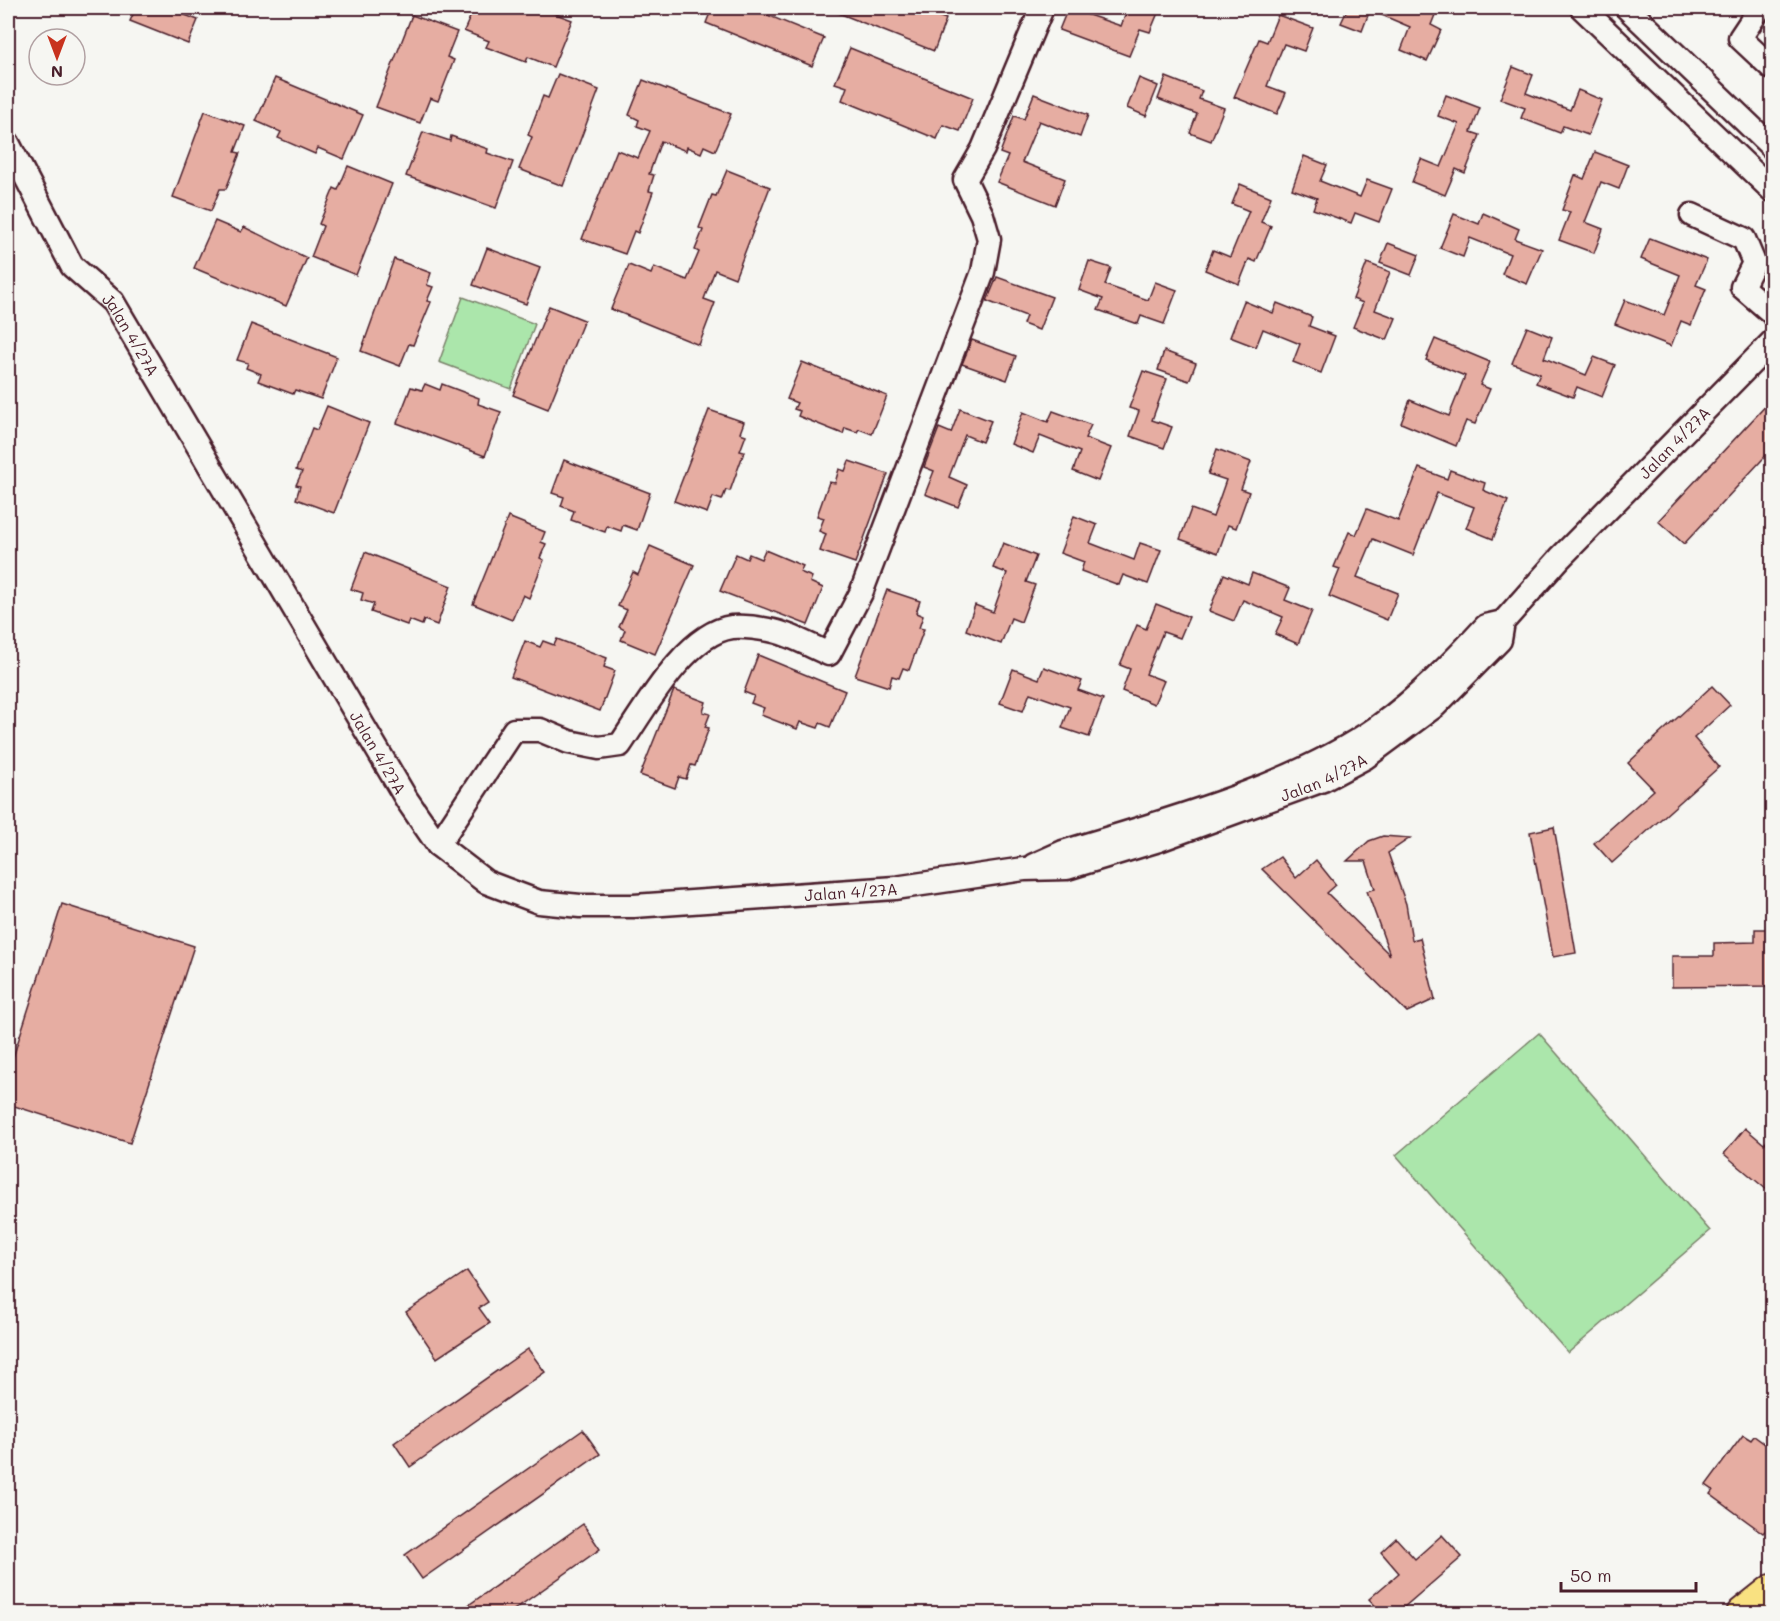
<svg xmlns="http://www.w3.org/2000/svg" width="1780" height="1621" font-family="Mali,sans-serif">
<style>
.green{fill:#abe6ab;stroke:#7a826b;stroke-width:1.5}
.building{fill:#e6ada2;stroke:#4a1f2b;stroke-width:1.5}
.lines{fill:none;stroke-linecap:round;stroke-linejoin:round}
.minor-casing{stroke:#4a1f2b;stroke-width:27}
.highway-casing{stroke:#4a1f2b;stroke-width:36}
.minor{stroke:#f6f6f2;stroke-width:22}
.highway{stroke:#f9e181;stroke-width:32}
.labels{text-anchor:middle;dominant-baseline:central;stroke-width:4.5;stroke-linejoin:round;paint-order:stroke}
.street-label{font-size:16px;fill:#4a1f2b;stroke:#f6f6f2}
</style>
<rect width="100%" height="100%" fill="#f6f6f2"/>
<filter id="ink" filterUnits="userSpaceOnUse"><feTurbulence type="fractalNoise" baseFrequency=".0167" numOctaves="2"/><feDisplacementMap in="SourceGraphic" scale="12" xChannelSelector="R" yChannelSelector="G"/><feConvolveMatrix kernelMatrix="1 2 1 2 8 2 1 2 1" color-interpolation-filters="sRGB"/></filter>
<g filter="url(#ink)">
<g class="green">
<polygon points="463,297 535,324 511,389 439,362"/>
<polygon points="1539,1033 1710,1231 1568,1353 1396,1155"/>
</g>
<g class="building">
<polygon points="136,8 167,8 198,20 188,44 130,21"/>
<polygon points="474,8 540,8 572,20 553,67 528,57 526,62 486,47 489,41 464,31"/>
<polygon points="712,8 750,8 824,38 812,66 706,23"/>
<polygon points="826,8 916,8 946,19 934,51"/>
<polygon points="1068,8 1121,26 1128,8 1160,8 1150,32 1140,29 1129,56 1059,30"/>
<polygon points="1348,8 1418,8 1435,15 1431,25 1441,30 1427,61 1401,50 1410,27 1370,10 1362,31 1341,23"/>
<polygon points="412,15 457,32 447,57 454,60 438,101 430,98 420,123 376,107"/>
<polygon points="1278,15 1313,28 1304,51 1284,44 1267,86 1286,93 1277,114 1234,97 1259,39 1267,42"/>
<polygon points="850,48 973,98 960,131 943,125 937,139 842,100 847,87 835,83"/>
<polygon points="1513,67 1533,75 1526,93 1570,110 1578,90 1602,100 1588,135 1563,126 1560,133 1521,118 1525,108 1500,99"/>
<polygon points="558,74 599,90 563,186 519,169 532,137 528,135 543,96 548,98"/>
<polygon points="1166,77 1202,91 1199,99 1224,108 1211,141 1190,133 1197,114 1158,99"/>
<polygon points="275,78 363,115 344,159 318,148 315,154 278,138 281,132 256,121"/>
<polygon points="1139,78 1158,86 1146,116 1127,108"/>
<polygon points="643,80 731,114 715,151 704,146 701,153 687,147 686,151 661,141 649,174 654,175 649,191 653,192 638,233 634,231 625,254 582,239 617,150 638,158 650,131 637,126 639,120 629,115"/>
<polygon points="1034,94 1088,115 1080,137 1039,121 1022,162 1065,179 1055,205 997,182 1008,156 1000,153 1014,116 1024,119"/>
<polygon points="1446,95 1480,108 1471,132 1480,135 1465,173 1456,169 1445,195 1412,182 1421,159 1441,167 1459,124 1438,116"/>
<polygon points="205,111 245,126 235,152 240,153 226,189 220,189 211,211 173,197"/>
<polygon points="423,132 450,141 451,136 488,149 487,153 513,162 496,208 406,176"/>
<polygon points="1595,152 1628,165 1619,189 1601,182 1585,222 1603,229 1594,253 1559,240 1570,212 1562,210 1575,175 1584,179"/>
<polygon points="1304,156 1327,165 1320,181 1360,197 1367,180 1392,189 1379,222 1355,213 1351,223 1313,209 1317,198 1292,189"/>
<polygon points="348,166 392,184 356,275 311,257 323,226 319,224 334,188 338,190"/>
<polygon points="727,170 770,187 735,278 715,270 704,299 715,303 699,345 611,309 629,265 651,274 654,267 687,280 699,252 695,250 703,230 699,228 712,195 716,196"/>
<polygon points="1240,184 1271,197 1261,222 1271,226 1256,262 1249,259 1239,284 1205,270 1213,250 1230,257 1249,211 1232,204"/>
<polygon points="1483,213 1519,229 1515,239 1542,249 1527,284 1502,274 1510,254 1470,238 1463,257 1440,248 1454,214 1479,224"/>
<polygon points="215,221 241,232 244,227 307,258 286,306 194,268"/>
<polygon points="1650,238 1707,260 1696,285 1706,289 1691,325 1681,321 1671,346 1615,324 1625,300 1664,315 1680,275 1641,259"/>
<polygon points="1388,243 1419,255 1411,275 1380,263"/>
<polygon points="487,248 540,268 526,304 473,285"/>
<polygon points="394,259 431,273 427,285 433,287 427,301 431,302 413,345 409,344 400,366 361,351"/>
<polygon points="1089,261 1111,268 1105,285 1148,300 1155,282 1177,290 1164,324 1141,316 1138,324 1098,310 1103,299 1079,290"/>
<polygon points="1367,263 1390,272 1375,310 1396,318 1387,340 1353,327 1363,303 1353,299"/>
<polygon points="997,277 1052,297 1039,330 1023,324 1026,316 987,301"/>
<polygon points="1244,301 1273,313 1277,303 1312,317 1309,326 1335,336 1321,373 1293,362 1300,344 1263,329 1256,347 1230,337"/>
<polygon points="549,306 584,320 548,409 513,395"/>
<polygon points="251,324 337,357 321,399 295,390 293,394 258,381 261,374 246,368 248,363 237,360"/>
<polygon points="1527,327 1552,337 1544,358 1586,375 1594,357 1615,365 1602,397 1577,387 1573,397 1536,383 1540,374 1512,363"/>
<polygon points="1435,339 1490,362 1480,385 1490,389 1475,424 1466,421 1456,446 1401,423 1410,400 1449,416 1465,376 1426,360"/>
<polygon points="972,340 1016,356 1007,380 962,364"/>
<polygon points="1164,351 1196,363 1189,381 1158,370"/>
<polygon points="802,362 887,396 872,434 859,429 857,432 845,428 843,434 798,416 800,411 794,409 797,403 787,399"/>
<polygon points="1143,371 1167,379 1152,420 1172,427 1164,448 1130,436 1139,411 1129,408"/>
<polygon points="425,384 440,390 442,384 479,398 478,404 501,412 485,456 397,423 411,387 422,390"/>
<polygon points="1773,398 1773,448 1684,544 1658,521"/>
<polygon points="327,406 369,423 334,513 296,499 300,486 296,485 302,472 296,470 312,428 317,430"/>
<polygon points="960,409 991,421 982,442 965,435 949,477 967,485 958,507 925,494 934,471 924,467 939,428 951,433"/>
<polygon points="709,410 744,422 740,433 746,435 740,451 744,452 730,491 726,490 722,500 713,497 707,513 674,501"/>
<polygon points="1053,411 1091,425 1085,438 1111,448 1098,481 1073,471 1080,452 1040,436 1033,453 1011,444 1023,412 1048,422"/>
<polygon points="1217,449 1251,462 1241,489 1249,492 1236,528 1228,525 1218,553 1180,539 1191,509 1213,517 1226,480 1208,474"/>
<polygon points="564,460 650,493 637,530 623,525 621,531 607,526 605,532 571,520 574,511 561,506 564,497 552,493"/>
<polygon points="849,461 888,474 855,563 820,551 826,534 819,531 824,518 817,516 829,482 835,483 839,469 845,471"/>
<polygon points="1419,468 1447,479 1450,470 1485,483 1483,490 1508,501 1493,539 1466,528 1474,507 1437,493 1413,555 1373,539 1357,577 1398,593 1387,620 1329,596 1340,569 1334,567 1349,532 1356,535 1367,509 1398,521"/>
<polygon points="1074,516 1097,525 1090,543 1134,560 1140,543 1161,550 1148,584 1123,575 1119,585 1081,571 1084,562 1060,553"/>
<polygon points="508,517 545,532 541,542 546,544 540,558 544,560 529,598 523,595 512,620 473,604"/>
<polygon points="1003,543 1036,556 1026,582 1035,585 1021,622 1011,618 1001,644 966,630 975,605 993,612 1007,573 993,568"/>
<polygon points="650,546 694,565 655,654 621,640 625,630 619,627 627,610 618,606 633,572 638,575"/>
<polygon points="765,550 803,566 800,572 812,577 810,582 823,588 808,625 720,591 736,554 747,559 749,554 761,559"/>
<polygon points="365,552 451,586 437,625 424,620 422,625 409,620 407,625 371,612 374,604 361,600 363,593 351,589"/>
<polygon points="1252,573 1290,588 1285,600 1312,611 1298,644 1275,634 1283,617 1243,600 1234,621 1209,611 1224,574 1248,584"/>
<polygon points="887,590 920,601 916,613 923,616 919,628 924,629 909,670 903,668 899,678 892,676 889,687 855,676"/>
<polygon points="1156,604 1189,617 1180,638 1163,632 1146,674 1164,681 1154,704 1122,691 1130,669 1120,665 1137,625 1146,629"/>
<polygon points="557,639 607,658 604,667 615,671 600,711 511,677 525,641 540,647 543,641 554,645"/>
<polygon points="758,655 845,691 830,727 820,723 818,728 800,722 797,729 761,715 764,708 751,703 754,696 744,692"/>
<polygon points="1044,667 1082,681 1078,690 1103,699 1089,737 1062,728 1070,707 1030,693 1023,711 1000,703 1013,669 1039,679"/>
<polygon points="1712,686 1730,705 1694,738 1719,767 1612,863 1594,843 1654,790 1628,763"/>
<polygon points="674,690 706,702 703,712 710,714 705,727 709,728 695,766 691,765 686,779 679,777 675,788 640,775"/>
<polygon points="1554,827 1576,953 1553,957 1530,832"/>
<polygon points="1383,836 1410,838 1388,853 1406,904 1412,940 1420,938 1435,999 1407,1012 1262,869 1280,857 1296,878 1316,860 1336,885 1327,893 1390,955 1367,891 1375,889 1366,861 1347,861 1369,841"/>
<polygon points="62,904 194,946 130,1143 8,1104 8,1073"/>
<polygon points="1755,929 1773,929 1773,986 1672,987 1672,956 1714,956 1714,943 1755,942"/>
<polygon points="1745,1128 1764,1144 1773,1135 1773,1195 1724,1154"/>
<polygon points="467,1271 488,1302 479,1308 490,1323 437,1358 406,1312"/>
<polygon points="528,1349 545,1372 410,1467 394,1443"/>
<polygon points="583,1430 600,1454 422,1579 405,1555"/>
<polygon points="1743,1435 1751,1440 1754,1436 1773,1450 1773,1534 1766,1530 1763,1533 1710,1494 1713,1490 1706,1485"/>
<polygon points="583,1524 600,1549 508,1614 456,1614"/>
<polygon points="1442,1535 1462,1557 1396,1614 1383,1614 1369,1599 1399,1573 1381,1552 1396,1538 1415,1559"/>
</g>
<g class="lines">
<defs>
<g id="minor">
<polyline points="1582,8 1772,190"/>
<polyline points="1627,8 1772,147"/>
<polyline points="1760,8 1740,38 1772,68"/>
<path id="s1" d="M8 143 72 266 113 302 407 800 438 845 486 882 539 902 580 906H634L895 888 1024 869 1067 868 1159 840 1323 780 1366 757 1435 706 1500 640 1503 622 1560 558 1772 342"/>
<polyline points="1692,215 1744,239 1754,263 1742,287 1772,313"/>
<path d="M438 845 514 730H540L569 742 599 748 620 745C644 710 686 633 732 627 743 626 758 628 769 630 788 633 810 646 829 654L861 593 983 272 989 239 982 215 965 180 983 149 1042 8"/>
<path d="M1034 865 1063 852C1164 821 1293 787 1379 726 1419 697 1453 662 1486 626L1503 622"/>
</g>
<polyline id="highway" points="1743,1614 1772,1591"/>
</defs>
<use href="#minor" class="minor-casing"/>
<use href="#highway" class="highway-casing"/>
<use href="#minor" class="minor"/>
<use href="#highway" class="highway"/>
</g>
</g>
<g class="labels">
<g class="street-label">
<text stroke="none"><textPath href="#s1" startOffset="230">Jalan 4/27A</textPath></text>
<text stroke="none"><textPath href="#s1" startOffset="2238">Jalan 4/27A</textPath></text>
<text stroke="none"><textPath href="#s1" startOffset="716">Jalan 4/27A</textPath></text>
<text stroke="none"><textPath href="#s1" startOffset="1746">Jalan 4/27A</textPath></text>
<text stroke="none"><textPath href="#s1" startOffset="1256">Jalan 4/27A</textPath></text>
</g>
</g>
<rect width="1780" height="1621" fill="none" stroke="#f6f6f2" stroke-width="30"/>
<rect x="15" y="15" width="1750" height="1591" fill="none" stroke="#4a1f2b" stroke-width="2" filter="url(#ink)"/>
<g transform="translate(57 57) rotate(180)"><circle r="28" fill="#f6f6f2" stroke="#b1a0a2" stroke-width="1.5"/>
<path d="M0-4.5L10 22L0 15L-10 22Z" fill="#c8321e"/>
<text y="-9" font-size="16" font-weight="bold" text-anchor="middle" fill="#4a1f2b">N</text>
</g>
<path d="M1561 1582v9h135v-9" fill="none" stroke="#4a1f2b" stroke-width="3"/>
<text x="1570" y="1582" font-size="18" fill="#4a1f2b" stroke="#f6f6f2" stroke-width="4.5" paint-order="stroke">50 m</text>
</svg>
